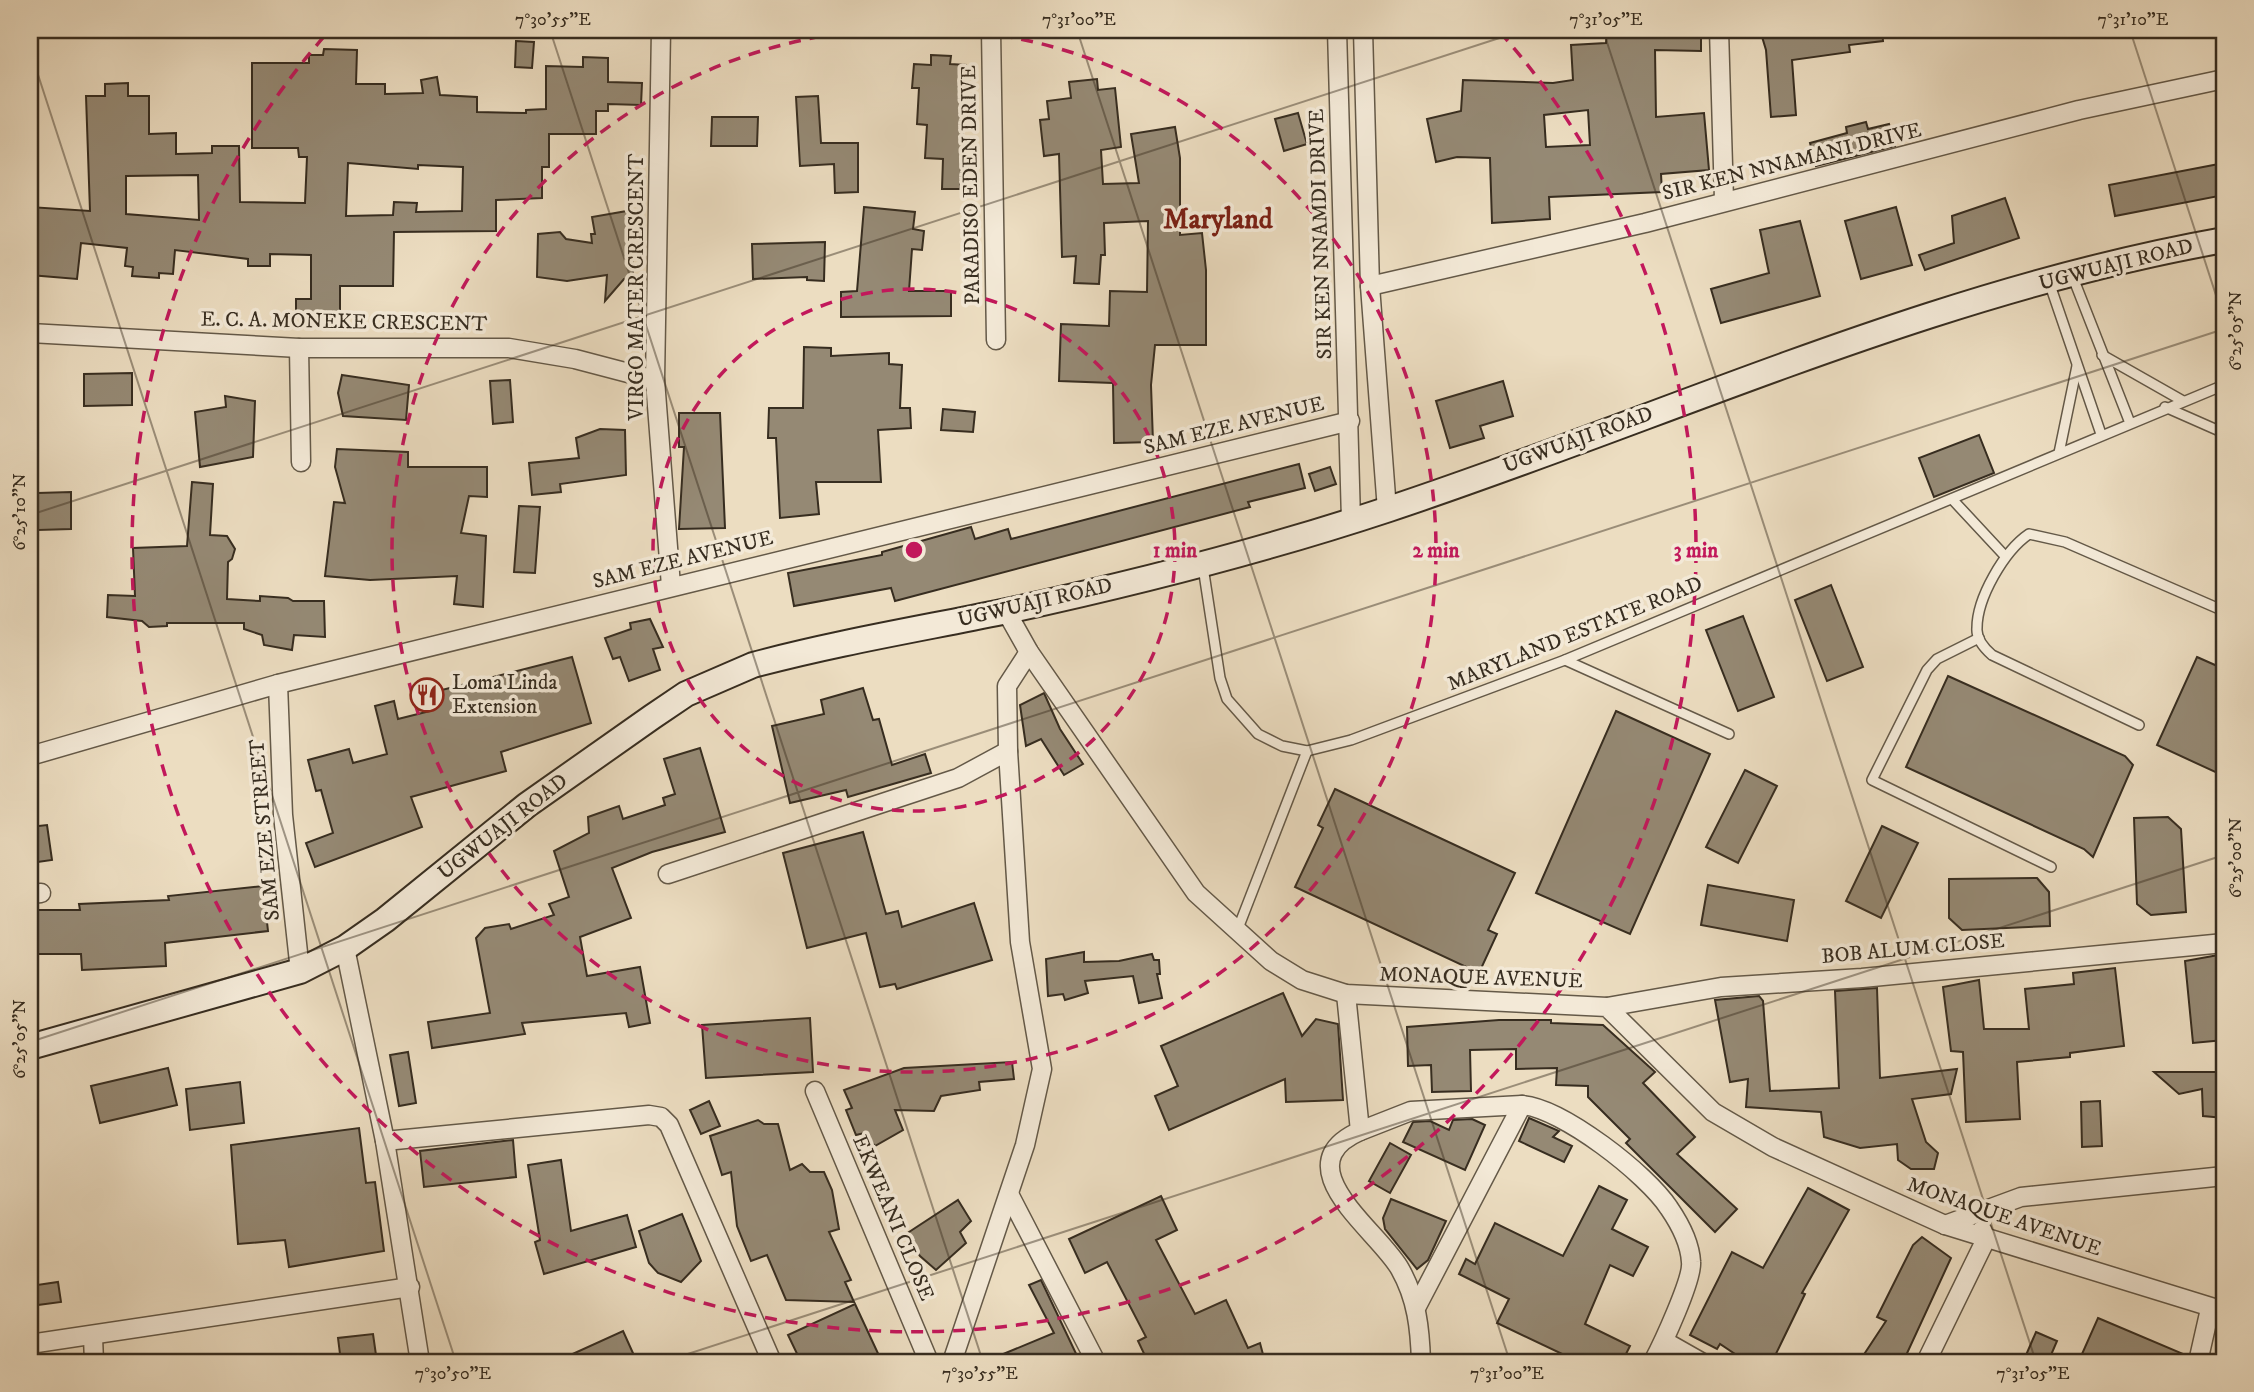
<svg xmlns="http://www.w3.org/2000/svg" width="2254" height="1392" font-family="'IM FELL DW Pica',serif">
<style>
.building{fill:#958974;stroke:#372d20;stroke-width:2;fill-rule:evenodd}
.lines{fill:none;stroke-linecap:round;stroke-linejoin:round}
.lane-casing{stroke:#645948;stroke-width:12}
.street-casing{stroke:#645948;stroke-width:21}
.secondary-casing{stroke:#372d20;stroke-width:28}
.lane{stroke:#f3e9d7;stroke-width:9}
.street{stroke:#f3e9d7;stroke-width:18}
.secondary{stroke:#f3e9d7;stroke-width:24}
.ticks{fill:none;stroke:#372d20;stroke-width:2;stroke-opacity:0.45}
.ring{fill:none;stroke:#c2185b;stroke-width:3.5;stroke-dasharray:12 9}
.labels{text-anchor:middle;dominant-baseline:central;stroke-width:7;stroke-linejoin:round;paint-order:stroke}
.street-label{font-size:21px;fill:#372d20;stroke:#f3e9d7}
.poi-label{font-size:21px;fill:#372d20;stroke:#f3e9d7;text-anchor:start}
.district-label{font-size:28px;font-weight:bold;fill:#7a1f14;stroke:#f3e9d7}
.centre{fill:#c2185b;stroke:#f3e9d7;stroke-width:3.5}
.ring-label{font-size:21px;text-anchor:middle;font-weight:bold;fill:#c2185b;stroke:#f3e9d7;stroke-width:7;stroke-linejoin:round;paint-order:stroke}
.neatline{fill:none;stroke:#372d20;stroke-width:2.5}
.ticks-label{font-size:18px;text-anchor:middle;fill:#372d20}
</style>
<rect width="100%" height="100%" fill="#ecddc1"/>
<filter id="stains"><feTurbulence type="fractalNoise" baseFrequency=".00286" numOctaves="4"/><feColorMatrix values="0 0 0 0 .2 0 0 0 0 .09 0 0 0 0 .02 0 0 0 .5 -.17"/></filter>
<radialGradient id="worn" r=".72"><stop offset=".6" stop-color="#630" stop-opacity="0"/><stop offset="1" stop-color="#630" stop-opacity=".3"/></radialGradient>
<g class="building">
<path d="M1607 30H1701V51L1655 50 1656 117 1704 113 1709 170 1661 174 1662 192 1549 197 1550 219 1492 223 1490 158 1457 157 1436 162 1427 119 1461 111 1463 80 1553 83 1573 80 1571 45 1606 43ZM1588 110 1590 145 1546 147 1544 115Z"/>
<polygon points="1760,30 1882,30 1883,41 1849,45 1850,52 1792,60 1796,115 1771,117 1766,50"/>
<polygon points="516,41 534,42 532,68 515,67"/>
<path d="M324 49 357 50 356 84H385V94L423 93 421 80 437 77 440 95 477 97V112L526 113V110L546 109V66L583 67V57L608 58V82L642 83 641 105 608 104V111H596V134H549V167H542V198L496 200V231L394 232 393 286H340V317L296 316V299H311V255L270 254V266H248V259L175 250 173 274 159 273V278L132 276 133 267 125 266 127 248 81 243 77 279 30 275V207L90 211 86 96H105V84L128 83V96H149V134L176 133V154L212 153V146H239L240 202 305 203 307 157H299L298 148H252V63H309V55H323ZM348 163 418 169V165L463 167 462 211 416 212 417 203 394 202 393 215 346 216ZM198 175 199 220 126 214V176Z"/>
<polygon points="931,55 951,56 950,64 966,65 960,189 942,189 943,159 925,158 927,125 917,124 919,88 912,88 914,64 931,65"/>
<polygon points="1097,79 1098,90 1115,88 1121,147 1101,150 1103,184 1139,183 1131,134 1175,127 1180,158 1180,235 1202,233 1206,270 1206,345 1155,345 1151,385 1153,442 1114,443 1113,383 1059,381 1061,324 1109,326 1110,291 1147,292 1148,221 1104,223 1105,255 1101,255 1099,284 1074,283 1076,256 1062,257 1059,154 1044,156 1040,120 1049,119 1047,101 1071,98 1069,82"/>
<polygon points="818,96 821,143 858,143 858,192 835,193 834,164 800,166 796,97"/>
<polygon points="1298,113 1307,144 1284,151 1275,119"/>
<polygon points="712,117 758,117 757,146 711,146"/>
<polygon points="1866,122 1868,129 1889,124 1895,146 1816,166 1810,143 1847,133 1846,127"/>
<polygon points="2224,163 2224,195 2115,216 2109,185"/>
<polygon points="2005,198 2019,238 1925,270 1919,255 1954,243 1952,216"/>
<polygon points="864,207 915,212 913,229 924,231 922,250 912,249 909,291 951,291 951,316 841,317 841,292 857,291"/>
<polygon points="1896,207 1912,265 1861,279 1845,221"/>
<polygon points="627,211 632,235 633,278 624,279 605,301 607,275 567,281 537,277 538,234 560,232 566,239 592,243 591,234 595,234 592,217"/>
<polygon points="1800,221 1820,296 1721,323 1711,289 1769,273 1760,230"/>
<polygon points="825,242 824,281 807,280 807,277 753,279 752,244"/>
<polygon points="804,347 831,348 831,356 889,353 889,364 902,365 900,408 910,408 911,428 878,430 881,482 816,482 819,514 780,518 776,438 768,438 769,408 803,408"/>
<polygon points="132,373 132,405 84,406 84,374"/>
<polygon points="342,375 409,385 406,420 343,416 338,393"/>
<polygon points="510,380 513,422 493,424 490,381"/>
<polygon points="1503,381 1513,416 1480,426 1484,438 1450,448 1436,401"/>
<polygon points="225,396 255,401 253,457 200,467 195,412 226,407"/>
<polygon points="943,409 975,412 973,432 941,430"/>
<polygon points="679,413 720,413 725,528 679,529 684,447 679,447"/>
<polygon points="600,429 625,430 626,475 560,484 561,492 532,495 529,463 579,458 576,438"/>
<polygon points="1979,435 1994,473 1934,497 1919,458"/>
<polygon points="337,449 408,452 408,467 487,467 487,497 469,496 461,533 486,536 483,607 454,604 457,576 370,580 325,576 334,502 345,503 335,467"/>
<polygon points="1299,464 1305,488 1248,502 1250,507 895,601 891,588 794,606 788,573 882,555 882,552 971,527 975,539 1008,529 1011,539"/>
<polygon points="1330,467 1336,484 1315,491 1309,474"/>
<polygon points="192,482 213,484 210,535 227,536 235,549 232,559 228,562 227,599 260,601 260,596 288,598 293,601 324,601 325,637 294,635 292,650 264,645 262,635 244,629 244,623 167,623 167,626 149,627 142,621 107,617 108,595 135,596 133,548 187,546"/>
<polygon points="71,492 71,529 38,530 38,493"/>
<polygon points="519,506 540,507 535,573 514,572"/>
<polygon points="1831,585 1863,667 1827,681 1795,600"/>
<polygon points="1743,616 1774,697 1738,711 1706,630"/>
<polygon points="650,619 663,647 653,649 660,670 629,681 620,657 613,659 605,638 631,629 630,623"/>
<polygon points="572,657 591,723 501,752 506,771 411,797 422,827 315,867 306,843 333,833 321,790 316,791 308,760 349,749 353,763 387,754 375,706 394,701 398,719 430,711 426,694"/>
<polygon points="2197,657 2224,669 2224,776 2157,745"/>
<polygon points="1948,676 2125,756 2133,765 2093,857 2084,849 1906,767"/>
<polygon points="863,688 873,720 879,719 892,765 925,754 931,773 848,797 846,790 790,803 772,726 824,714 821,700"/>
<polygon points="1044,693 1060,729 1083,764 1064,775 1041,739 1026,746 1020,705"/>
<polygon points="1616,711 1710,754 1630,934 1536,893"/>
<polygon points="700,748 725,832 652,852 612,868 631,918 580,937 587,976 640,967 650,1023 629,1027 626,1013 522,1023 525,1034 432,1048 428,1022 490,1013 476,938 485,928 509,924 511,929 554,915 549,904 569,897 554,851 589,833 588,817 619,806 623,819 665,805 663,798 675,794 664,759"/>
<polygon points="1745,770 1777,786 1738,863 1706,847"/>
<polygon points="1335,789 1515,873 1488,930 1497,934 1479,973 1295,887 1323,828 1318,825"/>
<polygon points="2168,817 2181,829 2186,912 2151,915 2137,904 2134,818"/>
<polygon points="47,825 52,860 30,863 30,827"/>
<polygon points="1882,826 1918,843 1881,918 1846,901"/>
<polygon points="863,832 886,914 898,911 902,927 974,903 992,960 897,989 895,984 880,987 866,933 807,948 783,853"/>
<polygon points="2037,878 2049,892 2050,926 1962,930 1949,918 1949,879"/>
<polygon points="1708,885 1794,900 1787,941 1701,925"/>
<polygon points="263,886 268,931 165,943 166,966 82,970 81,954 30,954 30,910 80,910 79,904 169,900 168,896"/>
<polygon points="1084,952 1084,962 1119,961 1152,954 1154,960 1159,960 1160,974 1157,974 1162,998 1139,1003 1133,976 1085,981 1088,993 1065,1000 1063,994 1048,996 1046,959"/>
<polygon points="2224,954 2224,1040 2193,1043 2185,961"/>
<polygon points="2115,968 2124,1046 2070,1053 2070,1057 2017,1062 2020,1119 1966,1122 1963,1052 1951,1051 1943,987 1979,980 1984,1029 2029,1029 2025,989 2074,984 2073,973"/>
<polygon points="1877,988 1880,1078 1957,1069 1951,1094 1912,1099 1926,1142 1938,1153 1934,1169 1911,1169 1898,1160 1897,1144 1860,1148 1824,1137 1821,1112 1746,1107 1748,1079 1730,1082 1715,1000 1759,996 1763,1001 1770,1091 1839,1088 1835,991"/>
<polygon points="1283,993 1302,1036 1316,1019 1338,1024 1343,1100 1286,1102 1285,1079 1169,1130 1155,1096 1178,1086 1161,1046"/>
<polygon points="810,1018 813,1072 706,1078 702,1025"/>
<polygon points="1499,1020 1551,1020 1551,1023 1603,1025 1655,1072 1643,1083 1695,1137 1677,1154 1737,1209 1715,1232 1626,1143 1630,1139 1588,1097 1588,1086 1556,1085 1557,1068 1516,1069 1516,1049 1470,1050 1471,1091 1432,1092 1431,1065 1408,1066 1407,1027"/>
<polygon points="408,1052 416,1103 399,1106 390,1055"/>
<polygon points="1012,1062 1014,1079 979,1082 980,1090 941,1096 934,1111 895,1110 903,1130 875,1146 864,1133 856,1135 846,1110 852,1108 844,1090 904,1068"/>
<polygon points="168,1068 177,1105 100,1123 91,1086"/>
<polygon points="2154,1072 2224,1072 2224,1118 2203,1116 2202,1089 2179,1094"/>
<polygon points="240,1082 244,1123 190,1130 186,1089"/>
<polygon points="709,1101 720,1126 701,1134 690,1110"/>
<polygon points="2100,1101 2102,1146 2082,1147 2081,1102"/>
<polygon points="1529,1118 1559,1131 1553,1137 1572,1146 1564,1162 1519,1141"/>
<polygon points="1472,1119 1485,1125 1465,1170 1403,1142 1413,1122 1430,1121 1449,1130 1453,1120"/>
<polygon points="758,1120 764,1124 778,1124 790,1170 802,1164 810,1172 824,1172 832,1190 839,1229 829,1232 851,1280 845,1282 854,1302 786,1300 767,1255 751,1261 737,1226 731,1172 722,1175 710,1136"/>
<polygon points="359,1128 366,1183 375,1182 384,1251 289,1267 285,1240 238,1244 231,1145"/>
<polygon points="513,1140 516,1177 424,1187 420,1151"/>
<polygon points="1390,1143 1411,1155 1390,1193 1369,1181"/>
<polygon points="561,1160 571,1231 627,1215 636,1247 544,1274 535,1242 540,1240 528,1165"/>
<polygon points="1599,1186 1627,1200 1612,1229 1648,1247 1633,1276 1610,1265 1585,1324 1630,1346 1622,1362 1579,1362 1497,1323 1509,1299 1459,1274 1466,1259 1475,1264 1495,1223 1563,1256"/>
<polygon points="1808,1188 1849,1210 1802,1293 1805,1294 1772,1362 1747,1362 1720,1344 1717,1349 1690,1335 1732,1252 1763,1268"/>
<polygon points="1161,1196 1177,1230 1156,1240 1195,1314 1226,1300 1248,1348 1260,1343 1265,1362 1148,1362 1138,1341 1146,1337 1107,1262 1085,1273 1069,1239"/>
<polygon points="1391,1199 1446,1221 1428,1260 1417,1269 1385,1229 1383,1218"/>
<polygon points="958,1200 971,1221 960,1232 966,1243 936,1270 920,1256 906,1234"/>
<polygon points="682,1214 701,1261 681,1282 658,1273 649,1263 639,1231"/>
<polygon points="1922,1237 1951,1258 1903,1362 1859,1362 1886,1321 1877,1317 1913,1245"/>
<polygon points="1041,1280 1080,1362 984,1362 1054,1333 1029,1285"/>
<polygon points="58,1282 61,1302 30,1306 30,1286"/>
<polygon points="855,1304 882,1362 801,1362 788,1335"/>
<polygon points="2098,1318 2188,1356 2187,1362 2101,1362 2082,1354"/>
<polygon points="623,1331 637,1362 555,1362"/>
<polygon points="2036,1332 2057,1341 2048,1362 2023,1362"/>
<polygon points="373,1334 377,1362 341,1362 338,1338"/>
</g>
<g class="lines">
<defs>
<g id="lane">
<polyline points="2072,275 2130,423"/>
<polyline points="2049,282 2101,434"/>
<polyline points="2102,355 2183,401"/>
<polyline points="2165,407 2224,433"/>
<polyline points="2059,453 2077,366"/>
<polyline points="1952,499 2005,556"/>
<polyline points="1203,567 1220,678 1227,699 1258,734 1282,746 1307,751 1351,740 1565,660 2224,385"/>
<polyline points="1979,638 1937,659 1927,670 1872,780 2051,867"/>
<polyline points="1565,660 1729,734"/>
<path d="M2139 725 1992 655C1984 648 1976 639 1977 628 1977 598 2004 551 2029 534L2065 542 2224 611"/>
<polyline points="1237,931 1307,751"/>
</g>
<g id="street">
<polyline points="661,30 655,380 671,586"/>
<polyline points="991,30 996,340"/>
<polyline points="1337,30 1351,520"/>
<polyline points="1363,30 1370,286 1387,510"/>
<polyline points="1719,30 1724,200"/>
<polyline points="1370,286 1645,223 2079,110 2224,79"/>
<polyline points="30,333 299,348 509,348 575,359 655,380"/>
<polyline points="299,348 301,462"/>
<polyline points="1006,611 1029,652 1196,893 1271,961 1302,980 1346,994 1607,1007 1713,1112 1773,1147 1945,1225 2224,1311"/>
<polyline points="278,684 283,815 300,971"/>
<polyline points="30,756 278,684 1350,421"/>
<polyline points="668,874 958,778 1008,751"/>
<polyline points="30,894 41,893"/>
<polyline points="345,948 385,1141 420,1362"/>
<path d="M1346 994 1360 1131C1281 1166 1380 1232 1400 1269 1417 1299 1420 1329 1421 1362"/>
<polyline points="1607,1007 1721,987 1862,978 2224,943"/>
<polyline points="815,1091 929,1362"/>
<path d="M1360 1131 1411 1111 1522 1105C1562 1108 1647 1174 1669 1208 1680 1224 1690 1243 1691 1262 1693 1279 1662 1345 1653 1362"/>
<polyline points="385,1141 649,1115 661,1117 669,1125 772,1362"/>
<polyline points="1009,1194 1096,1362"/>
<polyline points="1945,1225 2021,1197 2224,1176"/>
<polyline points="1417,1306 1522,1105"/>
<polyline points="93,1337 94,1362"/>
<polyline points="1664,1341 1701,1362"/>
<polyline points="30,1344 410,1287"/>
<polyline points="952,1362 1025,1145 1042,1069 1020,942 1008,751 1007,686 1029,652"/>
<polyline points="1926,1362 1986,1239 1982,1230"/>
<polyline points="2198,1362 2210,1309"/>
</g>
<path id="secondary" d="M30 1047 300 971 345 948 385 920 527 805 652 717 686 694 753 665C835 643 919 629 1002 612 1132 584 1262 551 1389 509 1666 417 1935 291 2224 240"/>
</defs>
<use href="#lane" class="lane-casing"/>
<use href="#street" class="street-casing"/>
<use href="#secondary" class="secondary-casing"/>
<use href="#lane" class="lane"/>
<use href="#street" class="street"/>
<use href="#secondary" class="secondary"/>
</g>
<path class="ticks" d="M550 30 983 1362M1077 30 1510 1362M1603 30 2036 1362M2130 30 2224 320M30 50 456 1362M30 515 1524 30M30 1042 2224 329M663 1362 2224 855"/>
<g class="ring">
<circle cx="914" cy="550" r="261"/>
<path d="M959 30A522 522 0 1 1 869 30"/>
<path d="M1500 32A782 782 0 1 1 328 32"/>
</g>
<defs>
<symbol id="restaurant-ring" viewBox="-11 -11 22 22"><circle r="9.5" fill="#f3e9d7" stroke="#8f2418" stroke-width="1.5"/><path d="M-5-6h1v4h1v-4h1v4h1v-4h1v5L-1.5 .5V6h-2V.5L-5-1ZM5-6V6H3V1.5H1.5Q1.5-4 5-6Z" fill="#8f2418"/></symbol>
</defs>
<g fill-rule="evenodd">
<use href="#restaurant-ring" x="408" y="676" width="38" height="38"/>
</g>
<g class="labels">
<g class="street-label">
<text transform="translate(1792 162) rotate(-14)">SIR KEN NNAMANI DRIVE</text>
<text transform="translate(971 185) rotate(-91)">PARADISO EDEN DRIVE</text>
<text transform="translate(1321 234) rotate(-92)">SIR KEN NNAMDI DRIVE</text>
<text transform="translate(2116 265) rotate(-14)">UGWUAJI ROAD</text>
<text transform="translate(637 287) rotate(-90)">VIRGO MATER CRESCENT</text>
<text transform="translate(344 322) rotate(1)">E. C. A. MONEKE CRESCENT</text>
<text transform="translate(1234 426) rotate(-14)">SAM EZE AVENUE</text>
<text transform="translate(1578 440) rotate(-20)">UGWUAJI ROAD</text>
<text transform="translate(683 560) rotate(-14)">SAM EZE AVENUE</text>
<text transform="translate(1035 603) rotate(-13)">UGWUAJI ROAD</text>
<text transform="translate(1575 634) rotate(-22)">MARYLAND ESTATE ROAD</text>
<text transform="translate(503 827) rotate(-38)">UGWUAJI ROAD</text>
<text transform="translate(265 830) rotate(-95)">SAM EZE STREET</text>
<text transform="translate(1913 949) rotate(-5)">BOB ALUM CLOSE</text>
<text transform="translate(1481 978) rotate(2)">MONAQUE AVENUE</text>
<text transform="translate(2004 1217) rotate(19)">MONAQUE AVENUE</text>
<text transform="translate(893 1218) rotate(67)">EKWEANI CLOSE</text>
</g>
<g class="poi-label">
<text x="452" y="683">Loma Linda<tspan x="452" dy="24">Extension</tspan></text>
</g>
<g class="district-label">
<text x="1218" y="219">Maryland</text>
</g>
</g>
<circle cx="914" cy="550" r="10" class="centre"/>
<g class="ring-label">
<text x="1175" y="557">1 min</text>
<text x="1436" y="557">2 min</text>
<text x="1696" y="557">3 min</text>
</g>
<rect width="2254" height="1392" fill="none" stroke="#ecddc1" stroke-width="77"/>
<rect x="38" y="38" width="2178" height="1316" class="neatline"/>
<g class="ticks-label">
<text x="553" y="25">7°30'55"E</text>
<text x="1079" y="25">7°31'00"E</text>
<text x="1606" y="25">7°31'05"E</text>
<text x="2133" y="25">7°31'10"E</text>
<text transform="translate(2235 331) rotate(-90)" y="6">6°25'05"N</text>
<text transform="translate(19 512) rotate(-90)" y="6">6°25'10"N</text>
<text transform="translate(2235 858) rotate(-90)" y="6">6°25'00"N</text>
<text transform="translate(19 1039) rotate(-90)" y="6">6°25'05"N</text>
<text x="453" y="1379">7°30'50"E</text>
<text x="980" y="1379">7°30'55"E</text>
<text x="1507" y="1379">7°31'00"E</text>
<text x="2033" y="1379">7°31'05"E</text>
</g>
<rect width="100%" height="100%" filter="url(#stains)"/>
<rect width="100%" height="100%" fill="url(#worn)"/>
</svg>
